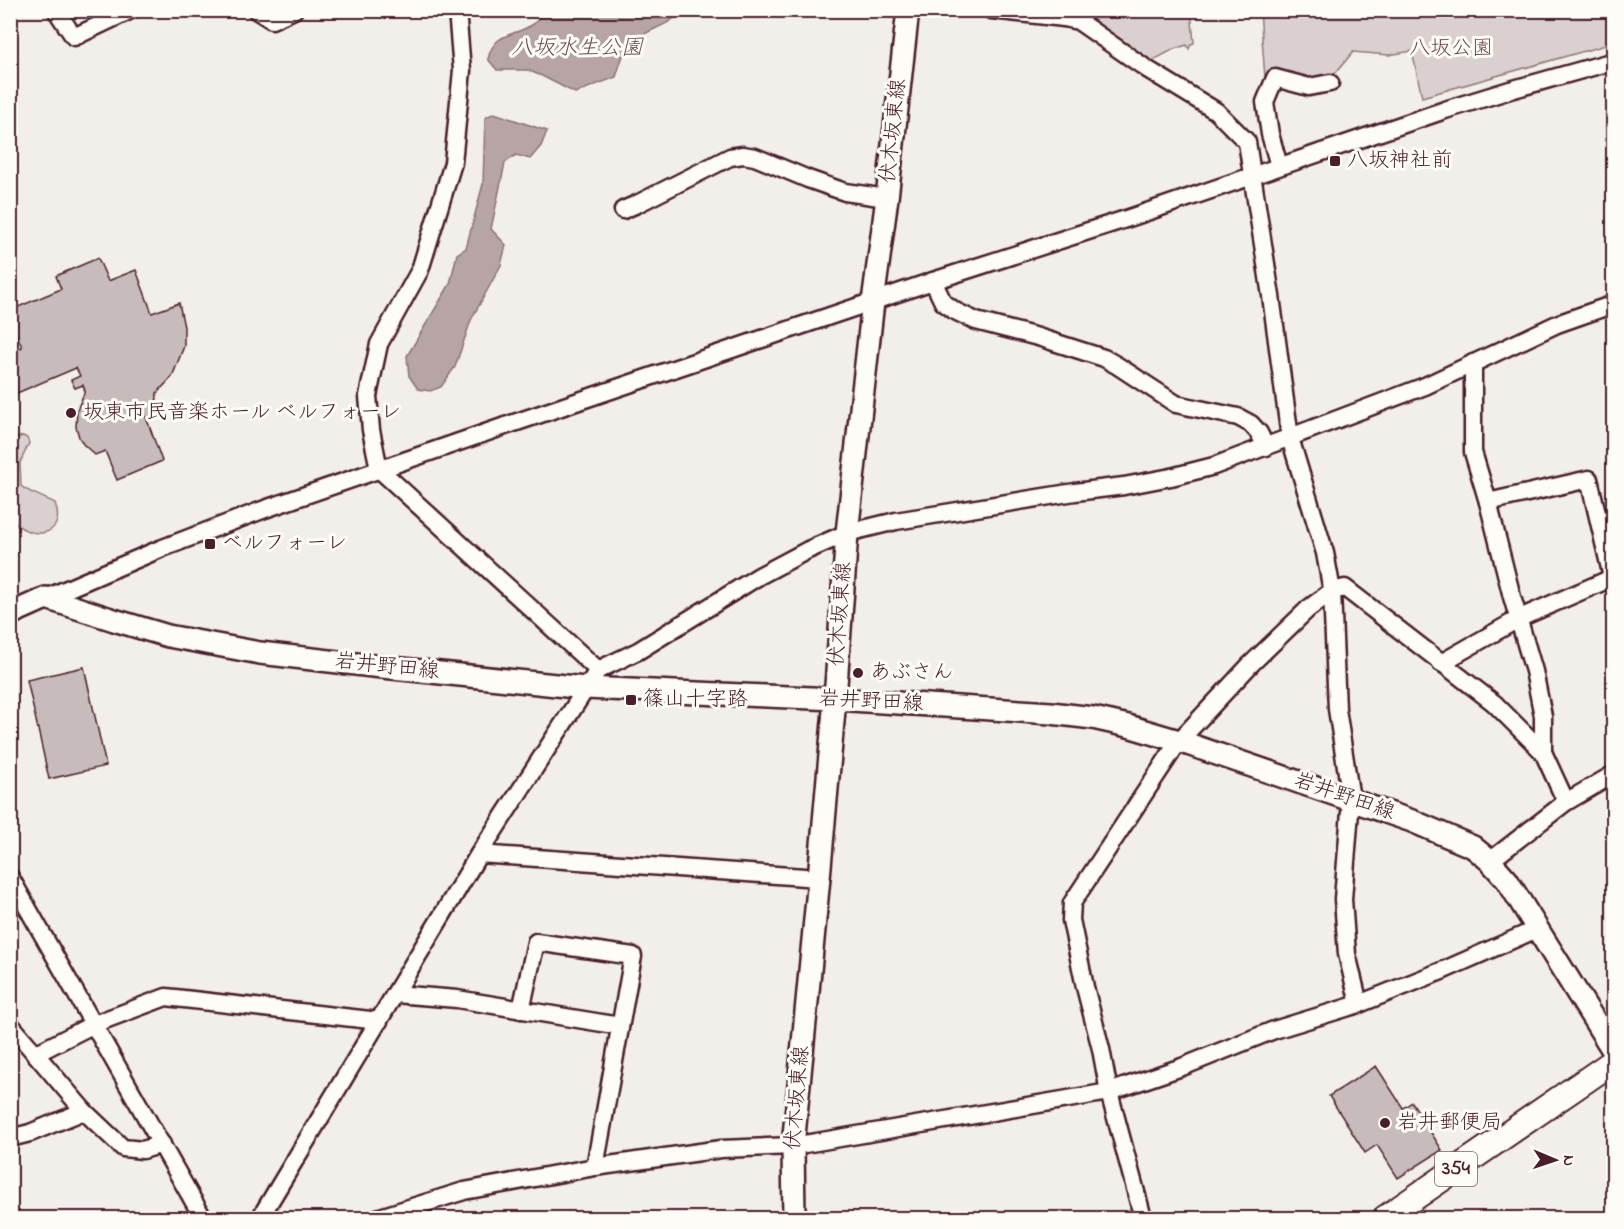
<svg xmlns="http://www.w3.org/2000/svg" width="1624" height="1229" font-family="'Indie Flower','Klee One',sans-serif">
<style>
.green{fill:#d9d0cf;stroke:#92787d;stroke-width:1.5}
.water{fill:#b7a5a6;stroke:#8b6f75;stroke-width:1.5}
.building{fill:#c8bbbb;stroke:#4a1f2b;stroke-width:1.5}
.lines{fill:none;stroke-linecap:round;stroke-linejoin:round}
.minor-casing{stroke:#4a1f2b;stroke-width:21}
.major-casing{stroke:#4a1f2b;stroke-width:26}
.highway-casing{stroke:#4a1f2b;stroke-width:28}
.minor{stroke:#fdfcf7;stroke-width:16}
.major{stroke:#fdfcf7;stroke-width:21}
.highway{stroke:#fdfcf7;stroke-width:24}
.poi-dot{fill:#4a1f2b;stroke:#fdfcf7;stroke-width:2}
.labels{text-anchor:middle;dominant-baseline:central;stroke-width:6;stroke-linejoin:round;paint-order:stroke}
.shield{fill:#fdfcf7;stroke:#806168;stroke-width:1.5}
.shield-label{font-size:20px;font-weight:bold;fill:#4a1f2b}
.park-label{font-size:21px;fill:#6e4b54;stroke:#fdfcf7}
.street-label{font-size:21px;fill:#4a1f2b;stroke:#fdfcf7}
.poi-label{font-size:21px;fill:#4a1f2b;stroke:#fdfcf7;text-anchor:start}
.water-label{font-size:22px;font-style:italic;fill:#704e56;stroke:#fdfcf7}
</style>
<rect width="100%" height="100%" fill="#f2efeb"/>
<filter id="ink" filterUnits="userSpaceOnUse"><feTurbulence type="fractalNoise" baseFrequency=".0167" numOctaves="2"/><feDisplacementMap in="SourceGraphic" scale="12" xChannelSelector="R" yChannelSelector="G"/><feConvolveMatrix kernelMatrix="1 2 1 2 8 2 1 2 1" color-interpolation-filters="sRGB"/></filter>
<g filter="url(#ink)">
<g class="green">
<polygon points="1056,11 1191,11 1194,43 1191,44 1189,49 1187,45 1174,49 1152,61 1122,43"/>
<polygon points="1260,11 1613,11 1613,43 1422,97 1412,51 1389,55 1353,52 1332,77 1311,84 1265,78"/>
<path d="M23 436 27 438 29 443 20 463 21 486C27 492 46 498 55 503 68 539 27 541 11 518V446L16 438Z"/>
</g>
<g class="water">
<path d="M545 11V10L683 11C669 26 648 29 633 41 623 50 620 65 616 77L575 93 542 76 527 70H497L488 59C494 32 512 37 532 25 537 22 541 15 545 11Z"/>
<polygon points="494,113 547,131 541,146 530,159 516,155 505,163 491,229 506,245 501,265 471,320 455,367 441,387 430,391 418,389 409,376 407,356 450,284 457,254 466,248 483,184 485,118"/>
</g>
<g class="building">
<polygon points="98,258 108,281 136,270 152,313 179,303 184,327 184,346 172,377 157,393 156,415 146,417 162,461 117,480 105,451 95,455 83,444 79,437 76,427 77,410 85,391 83,385 75,388 71,380 80,376 76,368 17,393 10,377 10,352 22,347 12,323 18,307 61,289 56,276"/>
<polygon points="84,667 106,766 49,779 27,680"/>
<polygon points="1376,1066 1403,1108 1412,1102 1442,1150 1398,1178 1377,1145 1365,1153 1329,1096"/>
</g>
<g class="lines">
<defs>
<g id="minor">
<polyline points="56,10 74,37 131,10"/>
<polyline points="256,10 272,20 294,10"/>
<polyline points="457,10 462,70 453,163 420,270 379,344 368,396 371,430 379,469 598,670"/>
<polyline points="991,10 1064,18 1078,21 1147,69 1216,111 1247,142 1271,296 1290,438 1325,553 1332,591 1337,709 1351,799 1343,899 1347,954 1359,1004"/>
<polyline points="1279,166 1270,134 1265,102 1275,78 1309,87 1330,83"/>
<polyline points="623,210 637,204 730,157 743,155 755,157 808,179 845,192 887,198"/>
<polyline points="933,281 943,302 955,311 976,321 1038,337 1104,358 1118,366 1176,404 1238,417 1251,424 1259,433 1266,447"/>
<polyline points="1473,363 1473,452 1488,502 1512,597 1534,671 1543,716 1543,752"/>
<polyline points="1488,502 1589,479 1612,577"/>
<polyline points="46,598 160,549 265,509 514,423 933,281 1132,217 1445,110 1510,90 1614,61"/>
<polyline points="1441,663 1520,618 1614,577"/>
<polyline points="479,854 819,878"/>
<polyline points="1490,861 1566,802 1614,774"/>
<polyline points="10,877 203,1218"/>
<polyline points="395,994 457,999 620,1026"/>
<polyline points="521,1010 536,942 633,956 595,1167"/>
<polyline points="10,1024 84,1111 123,1148 143,1150 162,1144"/>
<polyline points="35,1054 94,1024 166,997 379,1021"/>
<polyline points="10,1138 30,1133 84,1111"/>
<polyline points="260,1218 479,854 598,670 638,651 759,576 808,550 847,533 896,521 1075,492 1124,486 1171,477 1214,466 1425,386 1557,324 1614,304"/>
<polyline points="377,1218 464,1191 595,1167 721,1149 793,1146 1109,1092 1182,1067 1274,1030 1359,1004 1444,970 1537,929"/>
<polyline points="1143,1218 1109,1092 1101,1049 1085,987 1071,920 1072,903 1179,741 1250,665 1308,609 1332,591 1345,588 1494,703 1543,752 1566,802"/>
</g>
<g id="major">
<polyline points="10,614 46,598 114,620 168,636 260,653 373,666 585,688 835,699 1051,713 1093,718 1128,726 1179,741 1412,821 1473,847 1490,861 1507,880 1614,1052"/>
<polyline points="794,1218 793,1146 819,878 835,699 847,533 873,302 887,198 908,10"/>
</g>
<polyline id="highway" points="1385,1218 1614,1061"/>
</defs>
<use href="#minor" class="minor-casing"/>
<use href="#major" class="major-casing"/>
<use href="#highway" class="highway-casing"/>
<use href="#minor" class="minor"/>
<use href="#major" class="major"/>
<use href="#highway" class="highway"/>
</g>
</g>
<g class="poi-dot">
<rect x="1329" y="155" width="12" height="12" rx="3"/>
<circle cx="71" cy="413" r="6"/>
<rect x="204" y="538" width="12" height="12" rx="3"/>
<circle cx="858" cy="673" r="6"/>
<rect x="625" y="694" width="12" height="12" rx="3"/>
<circle cx="1385" cy="1123" r="6"/>
</g>
<g class="labels">
<rect class="shield" x="1435" y="1152" width="42" height="34" rx="4.5"/>
<g class="shield-label">
<text x="1456" y="1169">354</text>
</g>
<g class="park-label">
<text x="1451" y="49">八坂公園</text>
</g>
<g class="street-label">
<text transform="translate(894 131) rotate(-84)">伏木坂東線</text>
<text transform="translate(841 614) rotate(-86)">伏木坂東線</text>
<text transform="translate(387 667) rotate(6)">岩井野田線</text>
<text transform="translate(871 702) rotate(3)">岩井野田線</text>
<text transform="translate(1344 797) rotate(19)">岩井野田線</text>
<text transform="translate(798 1098) rotate(-85)">伏木坂東線</text>
</g>
<g class="poi-label">
<text x="1347" y="161">八坂神社前</text>
<text x="83" y="413">坂東市民音楽ホール ベルフォーレ</text>
<text x="222" y="544">ベルフォーレ</text>
<text x="870" y="673">あぶさん</text>
<text x="643" y="700">篠山十字路</text>
<text x="1397" y="1123">岩井郵便局</text>
</g>
<g class="water-label">
<text x="577" y="49">八坂水生公園</text>
</g>
</g>
<rect width="1624" height="1229" fill="none" stroke="#fdfcf7" stroke-width="36"/>
<rect x="18" y="18" width="1588" height="1193" fill="none" stroke="#4a1f2b" stroke-width="2" filter="url(#ink)"/>
<g transform="translate(1555 1160) rotate(92)" stroke="#fdfcf7" stroke-width="4.5" paint-order="stroke">
<path d="M0-4.5L10 22L0 15L-10 22Z" fill="#4a1f2b"/>
<text y="-9" font-size="16" font-weight="bold" text-anchor="middle" fill="#4a1f2b">N</text>
</g>
</svg>
